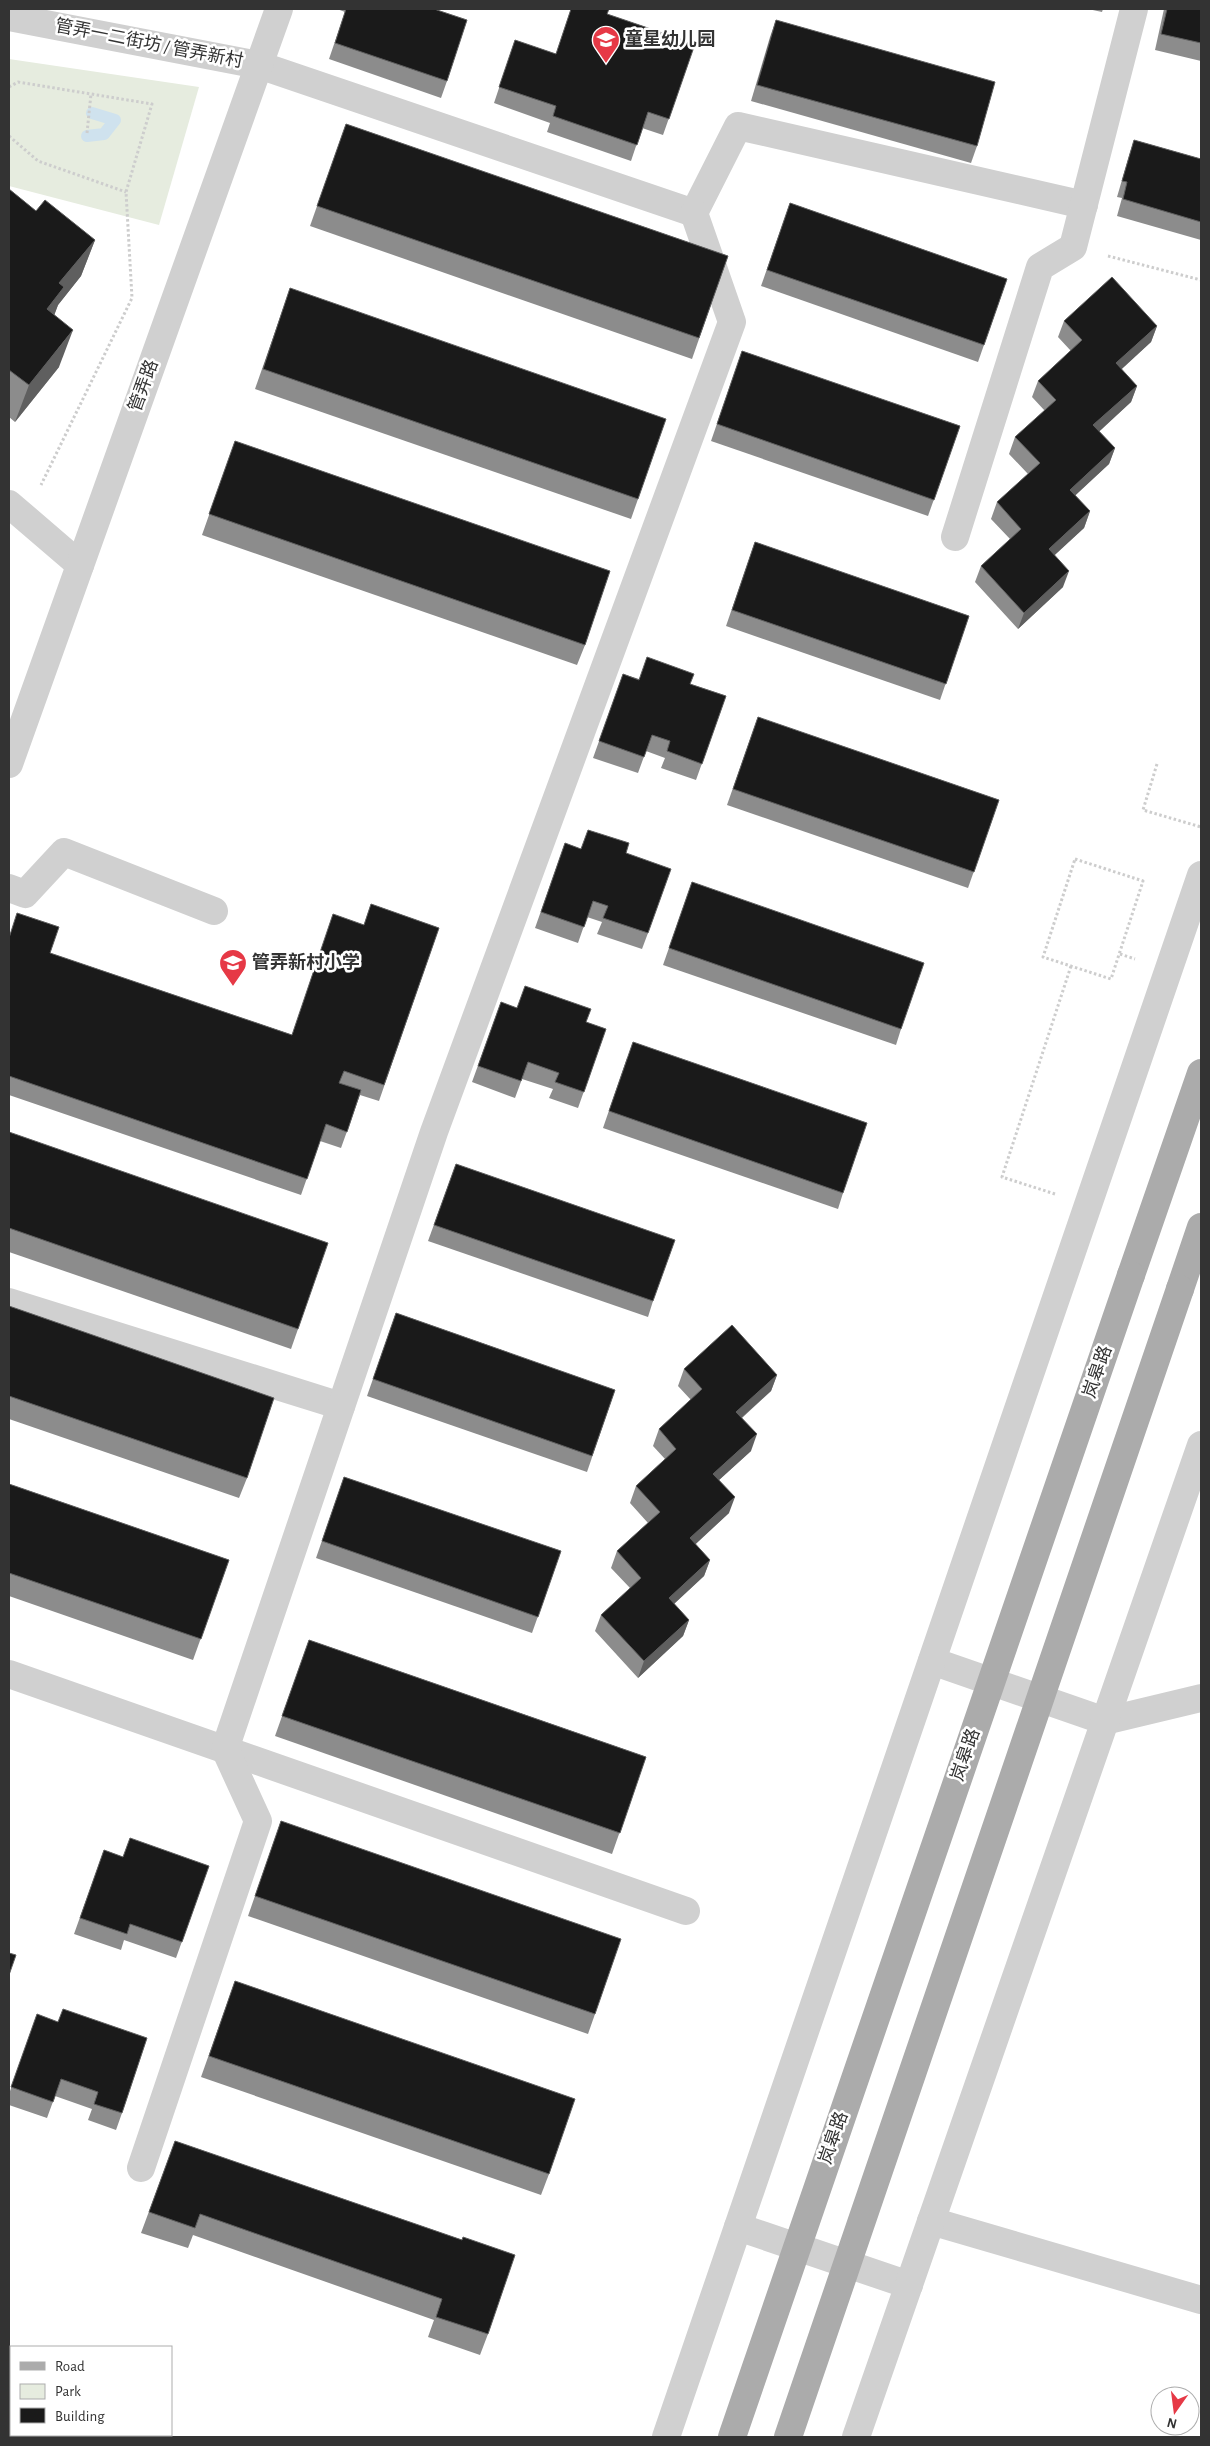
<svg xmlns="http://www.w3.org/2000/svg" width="1210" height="2446" font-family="'Alegreya Sans','Noto Sans SC',sans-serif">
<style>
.green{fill:#e6ecdf}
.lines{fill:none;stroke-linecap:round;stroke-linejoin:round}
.stream{stroke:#cfe2ee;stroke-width:12}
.path{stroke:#cdcdcd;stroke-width:3;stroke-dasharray:2.5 2.5;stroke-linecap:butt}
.minor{stroke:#d0d0d0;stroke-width:28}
.major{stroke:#ababab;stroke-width:28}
.major-bridge{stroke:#ababab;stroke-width:28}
.wall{fill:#8c8c8c}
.shaded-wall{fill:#5f5f5f}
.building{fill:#1a1a1a;stroke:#5f5f5f}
.labels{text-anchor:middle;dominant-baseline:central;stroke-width:5;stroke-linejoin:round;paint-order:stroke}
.poi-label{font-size:18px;font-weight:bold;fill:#333;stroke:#fff;text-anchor:start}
.street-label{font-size:18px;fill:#333;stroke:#fff}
</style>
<rect width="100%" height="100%" fill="#fff"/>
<polygon class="green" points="9,59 199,87 159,225 9,186"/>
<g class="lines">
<polyline class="stream" points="87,136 104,134 115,120 92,113"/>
<g class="path">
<polyline points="9,87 18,82 152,104 126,192 132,298 41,485"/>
<polyline points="87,133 91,94"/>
<polyline points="9,136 38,161 126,192"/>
<polyline points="1108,256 1201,280"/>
<polyline points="1157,764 1143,810 1201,827"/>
<polygon points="1075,859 1143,881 1111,979 1043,957"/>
<polyline points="1120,954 1135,959"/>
<polyline points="1055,1194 1002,1177 1071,966"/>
</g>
<g class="minor">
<polyline points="9,17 259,65 694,213 738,126 1084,205"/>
<polyline points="9,504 80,565"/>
<polyline points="955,537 1040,267 1073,247 1134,9"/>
<polyline points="9,764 279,9"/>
<polyline points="9,888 25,894 64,852 214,911"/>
<polyline points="9,1302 341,1406"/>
<polyline points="932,1661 1105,1721 1201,1698"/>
<polyline points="9,1674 686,1911"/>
<polyline points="141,2168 258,1821 225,1749 434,1132 732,322 694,213"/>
<polyline points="931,2221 1201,2300"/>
<polyline points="738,2227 909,2285"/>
<polyline points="666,2437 1201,875"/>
<polyline points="856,2437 1201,1445"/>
</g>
<g class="major">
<polyline points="1131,1275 1201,1073"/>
<polyline points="1180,1289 1201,1227"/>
</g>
<g class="major-bridge">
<polyline points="732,2437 1131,1275"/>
<polyline points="788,2437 1180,1289"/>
</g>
</g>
<g class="wall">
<polygon points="337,9 434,9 447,81 441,98 329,59 345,12"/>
<polygon points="1088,9 1103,9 1102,12"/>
<polygon points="1164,9 1201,9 1201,61 1155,50"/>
<polygon points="607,14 695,44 663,135 642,128 631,161 547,132 550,123 494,103 515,40 555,54"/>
<polygon points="776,20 977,146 971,163 751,101 770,37"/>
<polygon points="346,124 728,256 692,359 310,226"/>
<polygon points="1134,140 1201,159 1201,240 1117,216 1122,198 1117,197 1129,156"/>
<polygon points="9,189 36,211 95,240 81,276 58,305 54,315 59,367 15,422 9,417"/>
<polygon points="790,203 1007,279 978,362 761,286"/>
<polygon points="283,309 638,499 631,519 255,389"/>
<polygon points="1064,321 1157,326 1151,342 1121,369 1137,386 1131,402 1099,431 1115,448 1109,464 1075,495 1090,511 1084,528 1054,555 1063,587 1018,629 975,582 981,566 1010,539 991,519 997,502 1028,474 1009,454 1015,437 1045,411 1032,397 1038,381 1071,351 1058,337"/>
<polygon points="742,351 960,426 928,516 711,441"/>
<polygon points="235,441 585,645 577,665 202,535"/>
<polygon points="755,542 969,616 940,700 726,626"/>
<polygon points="623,674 639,679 690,684 726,696 696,780 661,768 665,758 646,751 638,773 593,758"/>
<polygon points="758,717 999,800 968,888 727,805"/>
<polygon points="565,843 581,849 626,853 648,933 642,949 597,934 602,922 587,917 578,943 535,928"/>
<polygon points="692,882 901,1029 896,1045 663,965"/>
<polygon points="371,904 439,928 379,1101 360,1095 341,1148 320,1141 301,1195 9,1095 9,937 50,953 292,1035 364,925"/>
<polygon points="501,1002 517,1008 586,1022 606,1029 578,1108 549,1098 553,1089 522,1079 515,1098 472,1082"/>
<polygon points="627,1058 843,1193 838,1209 603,1128"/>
<polygon points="9,1132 298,1329 291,1349 9,1252"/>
<polygon points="456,1164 653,1301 648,1317 428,1241"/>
<polygon points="9,1306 247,1478 239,1498 9,1419"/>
<polygon points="396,1313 615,1390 587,1472 367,1396"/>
<polygon points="684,1369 777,1375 771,1391 742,1418 751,1451 719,1480 729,1513 695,1544 710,1560 704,1576 674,1604 689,1620 683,1636 638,1678 595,1631 601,1615 630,1588 611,1568 617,1551 648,1523 630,1503 636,1486 665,1459 653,1446 659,1429 691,1400 678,1386"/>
<polygon points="344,1477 561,1551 532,1633 316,1558"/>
<polygon points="9,1484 229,1560 193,1660 9,1596"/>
<polygon points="309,1640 646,1757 612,1854 275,1736"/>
<polygon points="281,1821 595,2014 588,2034 248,1916"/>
<polygon points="104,1850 123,1857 209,1866 176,1958 124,1940 121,1950 74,1934"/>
<polygon points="235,1981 549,2174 541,2195 201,2077"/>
<polygon points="37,2014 122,2113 116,2130 88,2120 92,2109 55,2096 47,2118 9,2105 9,2094"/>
<polygon points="175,2141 462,2240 488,2334 480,2355 428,2337 434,2320 193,2235 188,2248 141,2233"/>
</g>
<g class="shaded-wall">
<polygon points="95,240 81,276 58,305 51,324 47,309 59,283"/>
<polygon points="1157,326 1151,342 1110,380 1116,363"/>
<polygon points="73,330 59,367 15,422 29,385"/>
<polygon points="1137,386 1131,402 1088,442 1093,425"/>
<polygon points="1115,448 1109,464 1064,506 1070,490"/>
<polygon points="1090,511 1084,528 1043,566 1049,549"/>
<polygon points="1069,571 1063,587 1018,629 1024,613"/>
<polygon points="777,1375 771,1391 730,1428 736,1412"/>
<polygon points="757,1434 751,1451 708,1490 713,1474"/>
<polygon points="735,1497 729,1513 684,1555 690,1538"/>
<polygon points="710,1560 704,1576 663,1614 669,1598"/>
<polygon points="689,1620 683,1636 638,1678 644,1661"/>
</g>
<g class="building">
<polygon points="346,9 434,9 467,20 447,81 335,43"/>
<polygon points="571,9 609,9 607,14 695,44 669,119 648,112 637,145 553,116 556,106 499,87 515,40 556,54"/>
<polygon points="1167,9 1201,9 1201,43 1161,34"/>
<polygon points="776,20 995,82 977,146 757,85"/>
<polygon points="346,124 728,256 699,338 317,206"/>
<polygon points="1134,140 1201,159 1201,222 1123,199 1127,182 1122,181"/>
<polygon points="9,189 36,211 45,200 95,240 59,283 64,287 47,309 73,330 29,385 9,370"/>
<polygon points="790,203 1007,279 984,345 767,270"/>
<polygon points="1112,277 1157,326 1116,363 1137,386 1093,425 1115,448 1070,490 1090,511 1049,549 1069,571 1024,613 981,566 1021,529 997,502 1040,463 1015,437 1056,400 1038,381 1082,340 1064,321"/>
<polygon points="290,288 666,419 638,499 263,369"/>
<polygon points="742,351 960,426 934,500 717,424"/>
<polygon points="235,441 610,571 585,645 209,514"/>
<polygon points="755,542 969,616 946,684 732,610"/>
<polygon points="647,657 694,674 690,684 726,696 702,764 667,751 670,741 652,735 644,757 599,741 623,674 639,680"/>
<polygon points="758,717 999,800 974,872 733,789"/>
<polygon points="588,830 629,843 626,853 671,869 648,933 603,918 608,906 593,901 584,927 541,912 565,843 581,849"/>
<polygon points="692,882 924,963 901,1029 669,948"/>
<polygon points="371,904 439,928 384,1085 344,1071 339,1083 361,1090 347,1132 326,1124 307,1179 9,1076 9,938 17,913 59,927 50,953 292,1035 333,914 364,925"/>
<polygon points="525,986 591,1009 586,1022 606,1029 584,1092 555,1082 559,1073 528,1062 521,1081 478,1066 501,1002 517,1008"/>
<polygon points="633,1042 867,1123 843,1193 609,1111"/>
<polygon points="9,1132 328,1243 298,1329 9,1228"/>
<polygon points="456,1164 675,1240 653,1301 434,1225"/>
<polygon points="9,1306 274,1398 247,1478 9,1396"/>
<polygon points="396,1313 615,1390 592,1456 373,1379"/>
<polygon points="732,1325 777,1375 736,1412 757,1434 713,1474 735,1497 690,1538 710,1560 669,1598 689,1620 644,1661 601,1615 641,1578 617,1551 660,1512 636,1486 676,1449 659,1429 702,1389 684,1369"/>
<polygon points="344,1477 561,1551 538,1617 322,1541"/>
<polygon points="9,1484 229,1560 201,1639 9,1573"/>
<polygon points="309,1640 646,1757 620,1833 282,1716"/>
<polygon points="281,1821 621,1939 595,2014 255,1896"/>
<polygon points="130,1838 209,1866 182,1942 130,1924 127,1934 80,1918 104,1850 123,1857"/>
<polygon points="9,1953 16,1955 9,1975"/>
<polygon points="235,1981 575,2099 549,2174 209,2056"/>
<polygon points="63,2009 147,2038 122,2113 94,2104 98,2092 61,2079 53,2102 11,2087 37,2014 58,2022"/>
<polygon points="175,2141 462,2240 463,2237 515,2255 488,2334 436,2317 442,2299 200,2214 195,2228 149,2212"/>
</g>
<defs>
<symbol id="school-pin" viewBox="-11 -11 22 30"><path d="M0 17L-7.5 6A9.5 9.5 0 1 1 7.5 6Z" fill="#e63946" stroke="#fff"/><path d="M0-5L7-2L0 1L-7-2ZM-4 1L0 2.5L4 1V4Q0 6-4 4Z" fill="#fff"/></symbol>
</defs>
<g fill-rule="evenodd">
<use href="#school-pin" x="590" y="24" width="32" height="43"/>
<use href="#school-pin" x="217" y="947" width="32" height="43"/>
</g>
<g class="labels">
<g class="poi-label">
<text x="625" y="40">童星幼儿园</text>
<text x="252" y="963">管弄新村小学</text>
</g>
<g class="street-label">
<text transform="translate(149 44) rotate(11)">管弄一二街坊 / 管弄新村</text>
<text transform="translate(144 386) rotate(-70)">管弄路</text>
<text transform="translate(1098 1372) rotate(-71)">岚皋路</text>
<text transform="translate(966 1755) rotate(-71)">岚皋路</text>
<text transform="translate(834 2138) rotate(-71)">岚皋路</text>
</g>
</g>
<rect width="1210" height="2446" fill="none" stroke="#333333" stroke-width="20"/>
<rect x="10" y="2346" width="162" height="90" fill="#ffffff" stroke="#adadad"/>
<rect x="20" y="2362" width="25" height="8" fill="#ababab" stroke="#adadad"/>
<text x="55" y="2371" font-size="15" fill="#333333">Road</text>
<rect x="20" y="2384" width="25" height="15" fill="#e6ecdf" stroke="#adadad"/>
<text x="55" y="2396" font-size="15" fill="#333333">Park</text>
<rect x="20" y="2408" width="25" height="15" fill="#1a1a1a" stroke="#adadad"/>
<text x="55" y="2421" font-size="15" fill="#333333">Building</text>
<g transform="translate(1175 2411) rotate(194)"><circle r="24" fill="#ffffff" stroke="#adadad"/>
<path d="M0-4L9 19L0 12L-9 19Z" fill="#e63946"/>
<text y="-8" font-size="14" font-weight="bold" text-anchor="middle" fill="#333333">N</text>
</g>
</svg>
